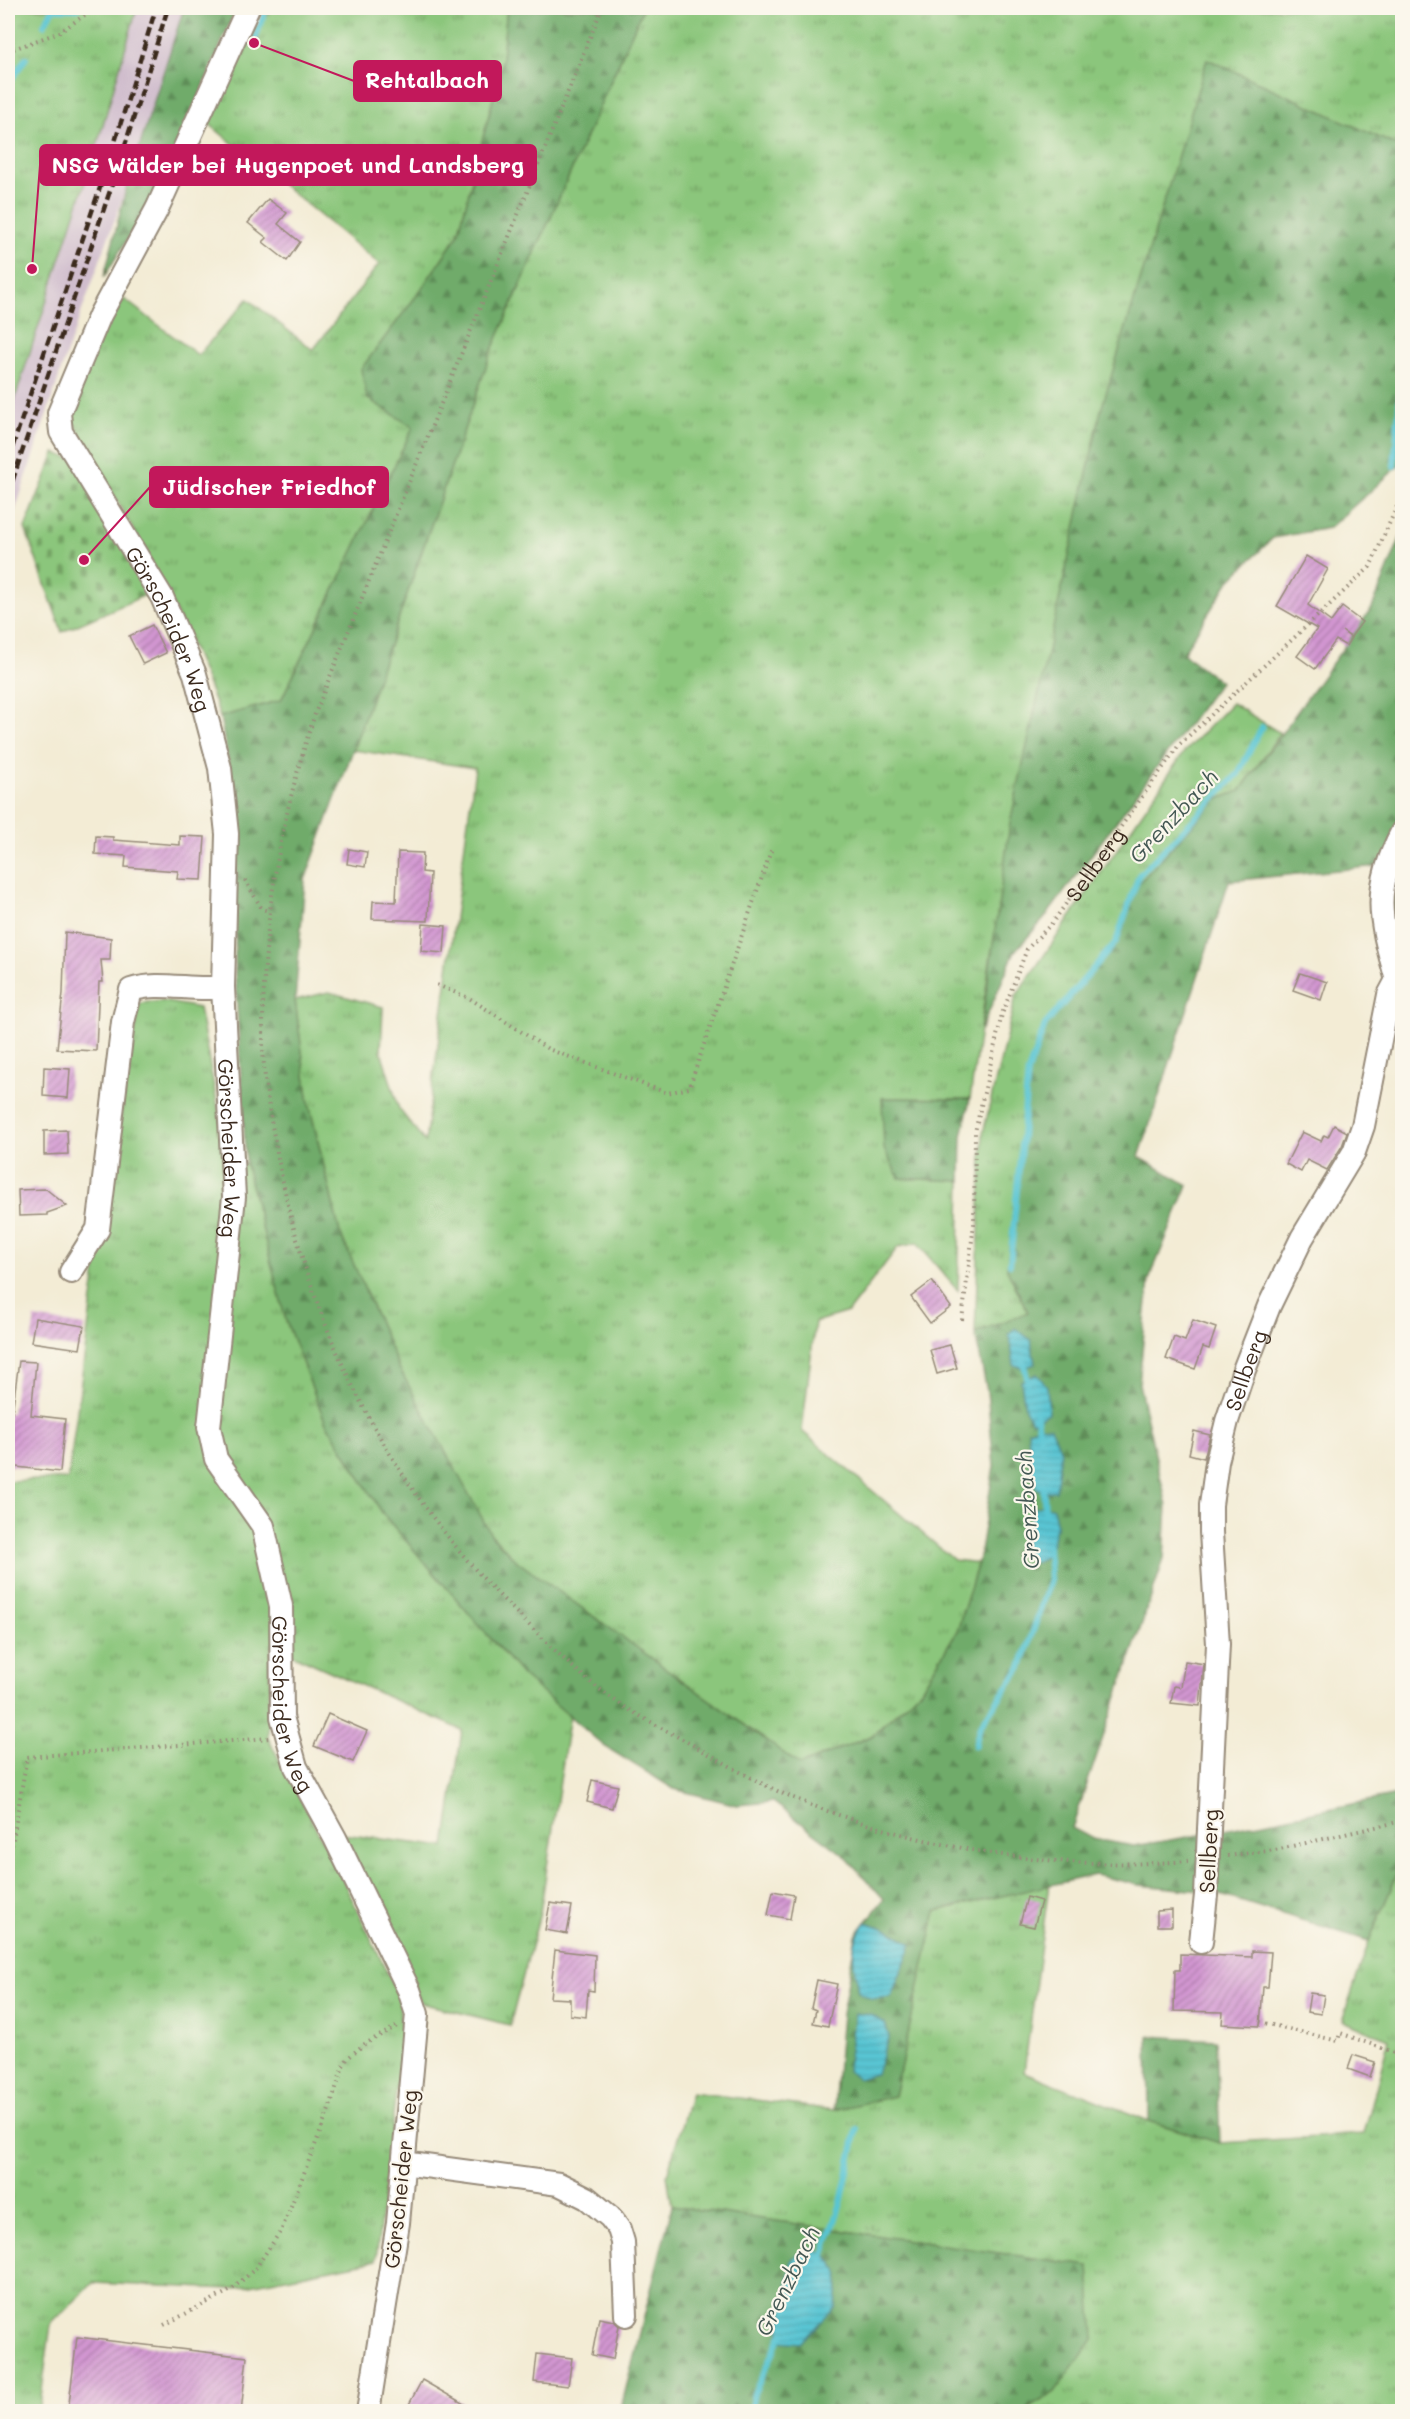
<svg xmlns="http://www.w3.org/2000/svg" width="1410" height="2419" font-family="Mali,sans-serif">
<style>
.railway{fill:#d0bdcd}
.grass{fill:url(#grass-tufts);stroke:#63784c;stroke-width:1.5}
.forest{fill:url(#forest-firs);stroke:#566a44;stroke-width:1.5}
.cemetery{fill:url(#cemetery-stones);stroke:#63784c;stroke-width:1.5}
.water{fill:url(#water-rules);stroke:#4a7878;stroke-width:1.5}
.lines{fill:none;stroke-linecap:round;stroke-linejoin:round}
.stream{stroke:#59c5d3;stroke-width:6}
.building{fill:url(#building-hatch)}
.minor-casing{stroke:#978b7a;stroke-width:26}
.path{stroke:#978b7a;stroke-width:4;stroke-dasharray:1.5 4.5;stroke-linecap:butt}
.minor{stroke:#fff;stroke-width:22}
.rail{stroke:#3b2a1e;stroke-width:4.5;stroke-dasharray:9 4.5;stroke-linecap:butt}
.minor-bridge-casing{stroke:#978b7a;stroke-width:26;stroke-linecap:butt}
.minor-bridge{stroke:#fff;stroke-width:22}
.labels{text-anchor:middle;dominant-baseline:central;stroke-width:4.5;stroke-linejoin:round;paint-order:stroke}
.street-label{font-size:21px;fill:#3b2a1e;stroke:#fbf7ec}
.water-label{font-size:22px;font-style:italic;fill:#445854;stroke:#fbf7ec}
.leader{fill:none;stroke:#c2185b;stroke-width:2}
.callout-dot{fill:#c2185b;stroke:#fbf7ec;stroke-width:2}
.callout{fill:#c2185b;stroke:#c2185b;stroke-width:2}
.callout-label{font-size:22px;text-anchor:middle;font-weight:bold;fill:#fff}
</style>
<defs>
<pattern id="grass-tufts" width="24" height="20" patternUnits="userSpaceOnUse" patternTransform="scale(1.5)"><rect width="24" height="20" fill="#8bc67b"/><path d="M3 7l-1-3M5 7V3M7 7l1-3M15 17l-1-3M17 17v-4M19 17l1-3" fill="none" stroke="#73a164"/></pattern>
<pattern id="forest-firs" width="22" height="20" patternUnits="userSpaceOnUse" patternTransform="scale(1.5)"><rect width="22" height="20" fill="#70ab6b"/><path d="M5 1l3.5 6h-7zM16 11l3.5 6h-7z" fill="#5d8b57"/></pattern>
<pattern id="cemetery-stones" width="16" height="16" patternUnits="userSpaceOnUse" patternTransform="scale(1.5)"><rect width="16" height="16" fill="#8bc67b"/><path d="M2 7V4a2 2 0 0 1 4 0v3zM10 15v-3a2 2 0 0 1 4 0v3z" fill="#73a164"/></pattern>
<pattern id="water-rules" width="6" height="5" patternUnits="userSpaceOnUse" patternTransform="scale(1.5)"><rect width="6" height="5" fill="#59c5d3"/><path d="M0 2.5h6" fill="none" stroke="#4ea9b5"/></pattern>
<pattern id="building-hatch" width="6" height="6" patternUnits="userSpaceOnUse" patternTransform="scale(1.5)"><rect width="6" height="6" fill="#d296d1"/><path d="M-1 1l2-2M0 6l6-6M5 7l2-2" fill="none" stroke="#ac7ba9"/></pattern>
</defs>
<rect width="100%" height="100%" fill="#fbf7ec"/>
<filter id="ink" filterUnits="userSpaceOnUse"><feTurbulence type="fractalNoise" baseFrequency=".0167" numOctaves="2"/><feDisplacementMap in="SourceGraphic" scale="12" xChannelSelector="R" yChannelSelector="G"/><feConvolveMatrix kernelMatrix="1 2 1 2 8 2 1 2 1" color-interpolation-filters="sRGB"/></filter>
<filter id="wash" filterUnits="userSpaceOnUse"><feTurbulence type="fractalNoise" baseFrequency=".008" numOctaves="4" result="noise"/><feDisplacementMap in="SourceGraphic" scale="24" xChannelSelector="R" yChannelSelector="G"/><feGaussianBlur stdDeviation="1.35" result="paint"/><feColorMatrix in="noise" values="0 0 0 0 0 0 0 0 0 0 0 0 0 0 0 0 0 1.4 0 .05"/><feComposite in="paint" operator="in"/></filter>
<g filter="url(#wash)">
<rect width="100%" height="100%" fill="#f3ecd5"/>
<polygon class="railway" points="137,8 184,8 126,189 68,349 8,533 8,420 95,152"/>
<g class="grass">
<polygon points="8,8 137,8 95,152 8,420"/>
<path d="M274 8H507L501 68 458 235 420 291 367 398 414 426 281 700 220 717C183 611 124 514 70 416L86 355 124 299 198 355 248 299 313 350 379 264 208 123 254 28Z"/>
<polygon points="643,8 1402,8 1402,148 1207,59 991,954 970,1099 882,1098 899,1178 961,1181 958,1291 917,1243 898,1247 848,1312 815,1322 802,1431 954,1560 978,1563 957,1631 921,1690 871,1736 800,1765 518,1562 490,1533 399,1368 340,1233 309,1104 295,1000 329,992 383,1007 381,1051 399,1109 425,1142 475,768 353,750 491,352"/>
<polygon points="1232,703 1280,733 1240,791 1216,800 1138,884 1121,935 1108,950 1007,1269 1028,1313 975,1333 983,1133 1016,996 1184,752"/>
<polygon points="162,1001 199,1008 227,1155 246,1165 286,1321 325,1421 383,1514 523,1676 570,1715 540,1913 510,2025 421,2003 341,1834 445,1847 462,1730 271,1645 268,1738 339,1872 399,1997 402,2040 376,2260 231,2289 93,2283 51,2324 39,2412 8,2411 8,1481 68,1479 102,1224 140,1003"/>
<polygon points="1402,1867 1402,2411 1024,2411 1055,2392 1089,2266 672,2206 667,2175 691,2092 834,2110 894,2096 935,1911 1049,1884 1024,2072 1149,2121 1220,2143 1364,2134 1389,2039 1342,2021 1369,1941 1399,1869"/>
</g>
<g class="forest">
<polygon points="184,8 236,8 167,175 104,277 126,189"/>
<polygon points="507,8 643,8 491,352 353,750 305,880 295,1000 309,1104 340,1233 399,1368 492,1536 518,1562 800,1765 872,1736 921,1690 957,1631 978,1563 994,1466 987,1391 975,1333 1028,1312 1007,1269 1028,1071 1043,1027 1121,935 1138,884 1216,800 1240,791 1372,608 1402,534 1402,950 1393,933 1378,866 1229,881 1139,1157 1188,1185 1149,1280 1139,1384 1167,1506 1164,1559 1072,1828 1093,1839 1134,1846 1200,1835 1402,1794 1402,1867 1399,1869 1369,1941 1211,1892 1139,1885 1095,1875 936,1911 894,2096 834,2110 842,2014 856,1935 884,1899 844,1855 773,1802 737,1805 674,1789 604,1746 523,1676 383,1514 325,1421 286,1321 246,1165 235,973 237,810 220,717 281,700 413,427 367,398 361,369 420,291 458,235 501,68"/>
<polygon points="1207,59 1402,148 1402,463 1329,528 1273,538 1229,581 1183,653 1220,682 1044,919 1015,951 981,1030 1010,823 1101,410"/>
<polygon points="882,1098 970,1099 962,1136 961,1181 899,1178 884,1149"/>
<polygon points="1148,2036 1216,2040 1220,2143 1149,2121"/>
<polygon points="672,2206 1089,2266 1094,2338 1055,2392 1024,2411 620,2412"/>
</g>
<polygon class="cemetery" points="55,453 75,460 150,593 62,632 25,528"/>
<g class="water">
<polygon points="1015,1328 1031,1340 1035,1364 1024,1368 1014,1365 1009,1335"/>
<polygon points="1037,1374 1047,1386 1049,1413 1032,1422 1025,1409 1021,1381"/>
<polygon points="1039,1426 1051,1427 1061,1451 1056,1491 1043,1492 1036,1488 1030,1463 1028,1430"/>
<polygon points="1044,1505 1053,1508 1057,1525 1048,1555 1035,1563 1023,1551 1033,1509"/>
<path d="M866 1922 889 1930 912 1944 891 1997 872 1999 858 1992C854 1965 847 1945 866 1922Z"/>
<polygon points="855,2013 870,2015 885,2023 889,2036 876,2074 858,2079 847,2071"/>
<polygon points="808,2248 825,2253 839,2273 836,2307 801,2343 778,2341 792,2259"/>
</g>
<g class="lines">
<g class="stream">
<polyline points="44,25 53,9 78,9"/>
<polyline points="254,43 266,8"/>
<polyline points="8,84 26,58"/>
<polyline points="1394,466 1402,377"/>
<polyline points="1010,1264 1028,1072 1045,1025 1116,942 1139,875 1238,774 1262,727"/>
<polyline points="1023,1360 1028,1382"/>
<polyline points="1036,1412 1040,1435"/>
<polyline points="1043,1484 1045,1512"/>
<polyline points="975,1746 980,1726 1021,1667 1050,1580 1048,1547"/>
<polyline points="822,2260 841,2203 857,2129"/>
<polyline points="750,2412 754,2393 782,2335"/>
</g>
</g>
<g id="blocks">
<g class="building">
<polygon points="268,199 287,213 278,224 300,242 287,261 263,242 267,238 248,223"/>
<polygon points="1306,556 1328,569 1308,605 1331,622 1342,607 1362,622 1351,637 1342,631 1351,638 1346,646 1336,640 1315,669 1297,656 1317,629 1277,606"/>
<polygon points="152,625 166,653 143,664 129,636"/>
<polygon points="96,836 113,837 113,840 180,845 180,836 205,837 202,880 177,879 178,871 125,867 126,856 95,854"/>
<polygon points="349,849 367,852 365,867 347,864"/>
<polygon points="398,852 423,853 422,872 430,873 428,921 372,919 373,901 396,902"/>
<polygon points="423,924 446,926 444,953 421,951"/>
<polygon points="65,932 111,938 110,960 101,960 103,982 99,982 96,1051 57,1049 63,993"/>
<polygon points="1300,973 1327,982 1321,1000 1293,990"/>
<polygon points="44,1067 70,1069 68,1098 43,1096"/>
<polygon points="1334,1125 1347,1132 1342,1146 1327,1170 1307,1160 1301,1172 1286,1164 1302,1132 1321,1141 1324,1135 1328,1137"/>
<polygon points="67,1130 68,1154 44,1155 44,1131"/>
<polygon points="46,1189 67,1206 47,1213 47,1215 19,1216 18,1190"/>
<polygon points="932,1281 951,1307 930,1323 911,1297"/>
<polygon points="35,1318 84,1326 80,1349 31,1342"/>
<polygon points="1193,1320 1216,1328 1209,1349 1203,1347 1195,1369 1166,1359 1174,1337 1185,1341"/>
<polygon points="950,1345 957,1368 937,1374 930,1350"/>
<polygon points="19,1361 36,1362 31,1415 65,1419 60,1472 8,1466 8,1413 12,1413"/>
<polygon points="1194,1431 1210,1435 1204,1458 1189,1454"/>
<polygon points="1185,1661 1204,1664 1200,1706 1171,1703 1174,1686 1181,1687"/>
<polygon points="328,1714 367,1731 353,1762 314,1746"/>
<polygon points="592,1780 618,1786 612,1808 587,1802"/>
<polygon points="773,1891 794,1895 790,1919 768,1915"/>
<polygon points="1027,1897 1041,1901 1034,1927 1020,1924"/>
<polygon points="550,1903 572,1906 567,1934 545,1930"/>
<polygon points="1172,1910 1172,1926 1157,1926 1157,1911"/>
<polygon points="555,1950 595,1955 594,1991 588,1990 586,2017 570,2015 570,1999 550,1998"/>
<polygon points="1252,1951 1271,1952 1268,1987 1263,1987 1260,2026 1222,2024 1223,2012 1174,2011 1175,1970 1180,1970 1180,1954 1252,1957"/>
<polygon points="817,1980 837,1984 828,2026 813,2023 816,2010 811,2008"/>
<polygon points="1310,1993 1324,1995 1321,2014 1307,2012"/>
<polygon points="1353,2055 1375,2062 1370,2077 1348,2069"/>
<polygon points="599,2318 614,2321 619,2326 613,2359 592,2355"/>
<polygon points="77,2337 247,2357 241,2412 68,2412"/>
<polygon points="537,2354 572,2358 568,2386 534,2382"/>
<polygon points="422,2380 478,2412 405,2412"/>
</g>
</g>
</g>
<g filter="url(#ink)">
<use href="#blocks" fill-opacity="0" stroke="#978b7a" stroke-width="1.5"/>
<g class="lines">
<defs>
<g id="minor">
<path id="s2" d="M248 8 157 209 100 315 59 413 61 432 162 597 195 674 220 768 227 834 223 987 234 1197 209 1427 216 1459 263 1526 281 1606 282 1717 296 1767 335 1838 409 1990 417 2014 398 2223 368 2412"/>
<path d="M71 1272 98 1229 123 1022 131 990C160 980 193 992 223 987"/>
<path id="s3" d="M1209 1829 1218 1644 1211 1532V1505L1217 1462 1227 1421 1244 1370 1269 1306 1302 1238 1354 1152 1363 1126 1389 995 1397 980C1380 919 1371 892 1402 832"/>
<polyline points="1201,1942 1206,1895"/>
<polyline points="403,2163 559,2184 587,2198 610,2217 619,2229 623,2242 626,2315"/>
</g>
</defs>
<use href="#minor" class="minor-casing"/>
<g class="path">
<path d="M602 8 316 711C279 821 262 925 263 1041 263 1078 270 1116 277 1152 308 1326 387 1486 515 1611 549 1645 584 1681 625 1707 649 1722 675 1735 700 1749 730 1766 760 1784 791 1797 916 1848 1053 1872 1188 1861"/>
<polyline points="8,51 60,32 89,12 103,8"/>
<polyline points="245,880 262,909 269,911"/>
<polyline points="437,985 469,998 548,1049 667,1093 689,1088 772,848"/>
<path id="s1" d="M962 1320 974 1224 975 1132 1002 1014 1027 949 1053 922 1179 745 1370 567 1402 495"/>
<polyline points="1228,1856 1275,1850 1402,1821"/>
<polyline points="8,1869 27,1757 269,1738"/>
<polyline points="1260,2022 1338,2041 1340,2033 1402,2055"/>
<polyline points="164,2325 231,2290 255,2269 282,2229 330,2107 343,2066 348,2058 363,2045 397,2026"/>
</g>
<use href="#minor" class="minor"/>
<g class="rail">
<polyline points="8,460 110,158 156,8"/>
<polyline points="8,494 120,161 168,8"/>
</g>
<defs>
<polyline id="minor-bridge" points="1206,1895 1209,1829"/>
</defs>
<use href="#minor-bridge" class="minor-bridge-casing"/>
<use href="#minor-bridge" class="minor-bridge"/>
</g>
</g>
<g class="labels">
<g class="street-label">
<text stroke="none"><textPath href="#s2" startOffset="692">Görscheider Weg</textPath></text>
<text stroke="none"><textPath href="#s1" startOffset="488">Sellberg</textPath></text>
<text stroke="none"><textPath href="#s2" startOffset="1222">Görscheider Weg</textPath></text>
<text stroke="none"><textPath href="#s3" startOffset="464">Sellberg</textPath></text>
<text stroke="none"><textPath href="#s2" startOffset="1798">Görscheider Weg</textPath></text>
<text transform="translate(1208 1851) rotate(-87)">Sellberg</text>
<text transform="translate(400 2179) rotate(-84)">Görscheider Weg</text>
</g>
<g class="water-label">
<text transform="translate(1173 816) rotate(-47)">Grenzbach</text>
<text transform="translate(1027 1510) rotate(-94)">Grenzbach</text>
<text transform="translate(787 2281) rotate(-64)">Grenzbach</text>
</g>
</g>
<path class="leader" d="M254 43L354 81M32 269L40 165M84 560L150 487"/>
<g class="callout-dot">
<circle cx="254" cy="43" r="6"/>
<circle cx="32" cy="269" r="6"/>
<circle cx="84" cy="560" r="6"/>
</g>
<g class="callout">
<rect x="354" y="61" width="147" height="40" rx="6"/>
<rect x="40" y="145" width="496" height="40" rx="6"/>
<rect x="150" y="467" width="238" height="40" rx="6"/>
</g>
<g class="callout-label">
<text x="427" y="88">Rehtalbach</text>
<text x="288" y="173">NSG Wälder bei Hugenpoet und Landsberg</text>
<text x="269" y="495">Jüdischer Friedhof</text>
</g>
<rect width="1410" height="2419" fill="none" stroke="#fbf7ec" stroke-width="30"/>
</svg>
